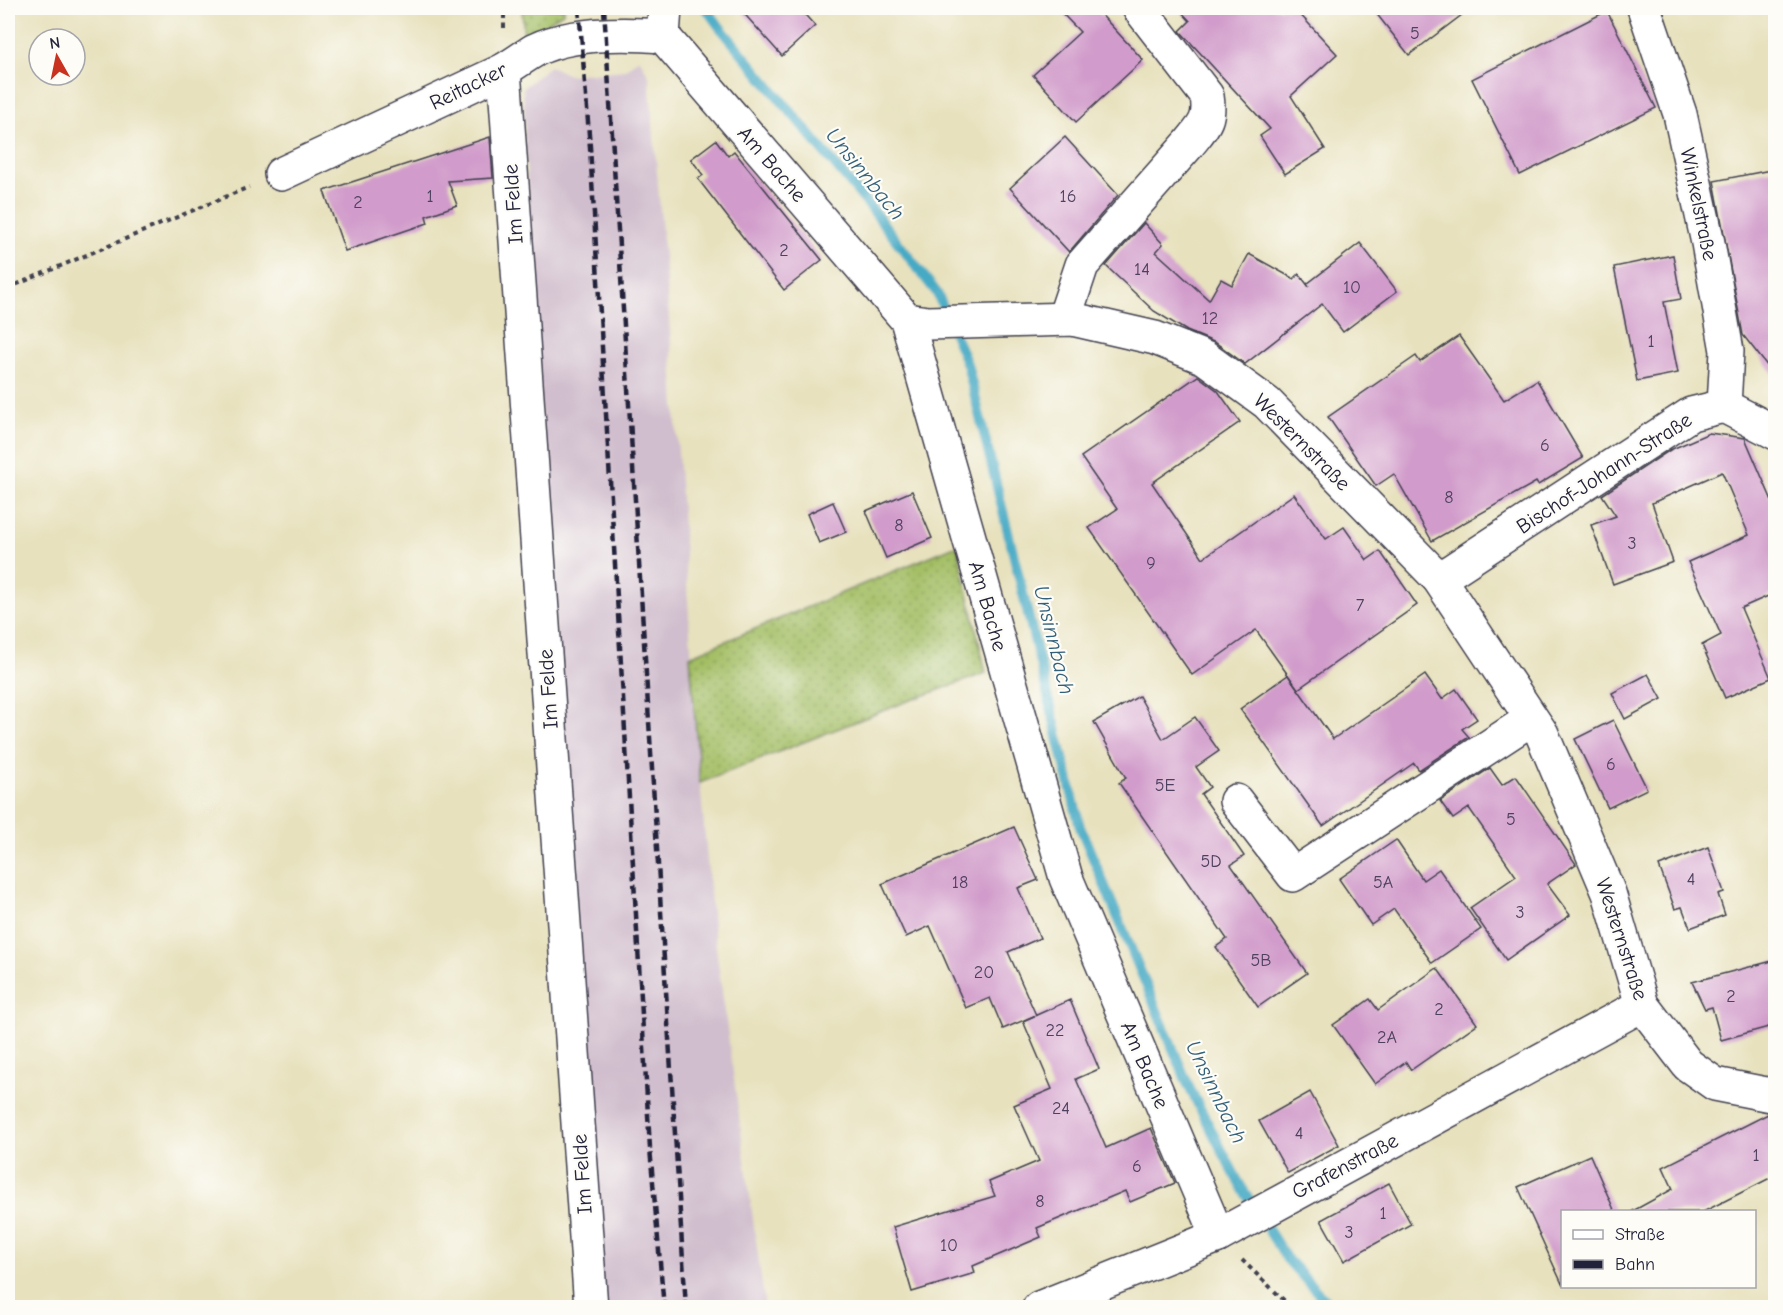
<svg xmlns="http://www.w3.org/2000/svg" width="1783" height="1315" font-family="'Comic Neue',sans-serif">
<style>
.industrial{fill:#d0bdcd}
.grass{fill:url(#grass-dots);stroke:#627050;stroke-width:1.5}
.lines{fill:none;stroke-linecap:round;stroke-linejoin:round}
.stream{stroke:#46aac5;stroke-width:10}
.building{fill:#d19ccb}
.minor-casing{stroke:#403f4e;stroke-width:36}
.path{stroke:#403f4e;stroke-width:4;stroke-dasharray:4.5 4.5;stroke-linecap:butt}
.minor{stroke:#fff;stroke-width:33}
.rail{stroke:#22223b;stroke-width:4.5;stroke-dasharray:9 4.5;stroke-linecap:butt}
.labels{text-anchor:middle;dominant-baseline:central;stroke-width:4.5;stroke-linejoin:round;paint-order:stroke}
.number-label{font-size:18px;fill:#4e405f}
.street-label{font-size:21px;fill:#22223b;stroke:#fdfcf7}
.water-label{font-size:22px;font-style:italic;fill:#325f79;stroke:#fdfcf7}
</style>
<defs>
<pattern id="grass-dots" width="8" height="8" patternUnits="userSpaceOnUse" patternTransform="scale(1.5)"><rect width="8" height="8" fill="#a3be64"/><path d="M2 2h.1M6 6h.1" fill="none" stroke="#849a54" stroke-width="1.8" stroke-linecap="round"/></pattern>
</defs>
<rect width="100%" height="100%" fill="#fdfcf7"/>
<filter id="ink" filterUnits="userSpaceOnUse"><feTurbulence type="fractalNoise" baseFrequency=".0167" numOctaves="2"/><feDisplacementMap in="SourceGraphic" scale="12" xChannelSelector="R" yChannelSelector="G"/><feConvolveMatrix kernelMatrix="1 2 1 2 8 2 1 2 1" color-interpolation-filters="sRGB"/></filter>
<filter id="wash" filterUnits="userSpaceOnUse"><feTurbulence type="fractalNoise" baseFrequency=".008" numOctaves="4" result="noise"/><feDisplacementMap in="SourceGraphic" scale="24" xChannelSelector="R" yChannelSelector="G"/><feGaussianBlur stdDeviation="1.35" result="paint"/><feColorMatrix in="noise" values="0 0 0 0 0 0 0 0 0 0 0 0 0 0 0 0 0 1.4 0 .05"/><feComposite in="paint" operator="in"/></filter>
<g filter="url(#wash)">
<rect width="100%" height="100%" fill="#e7e1bd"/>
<polygon class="industrial" points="639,58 649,76 670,330 700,783 713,925 765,1307 602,1307 531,265 523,88 550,66 569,75 625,70"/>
<g class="grass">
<polygon points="522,8 564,8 564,12 524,38"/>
<polygon points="957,545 986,673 903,703 700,783 690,656"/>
</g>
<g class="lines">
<polyline class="stream" points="706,8 719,26 871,208 937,293 967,364 1080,827 1189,1087 1239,1183 1286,1258 1332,1308"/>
</g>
<g id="blocks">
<g class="building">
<polygon points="739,8 799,8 815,26 782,56"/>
<polygon points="1057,8 1095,8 1143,60 1076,122 1033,75 1080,32"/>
<polygon points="1178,8 1294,8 1337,54 1291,96 1325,149 1285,174 1260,136 1270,129 1180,31 1190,21"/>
<polygon points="1372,8 1471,8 1409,55"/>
<polygon points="1607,11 1656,108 1520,175 1472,79"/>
<polygon points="490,137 493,178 448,181 457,205 426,216 428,223 345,251 324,191"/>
<polygon points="1065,137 1118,195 1069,252 1010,188"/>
<polygon points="716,140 728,156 734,151 822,260 784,290 698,179 703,175 691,159"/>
<polygon points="1776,169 1776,377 1743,335 1714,181"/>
<polygon points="1144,223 1163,244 1156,252 1209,300 1221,279 1232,285 1249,254 1294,279 1299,274 1309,287 1307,284 1360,243 1397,291 1343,332 1322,304 1245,364 1216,343 1187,331 1154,311 1106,266"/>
<polygon points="1673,255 1681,299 1664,302 1678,373 1637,381 1614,267"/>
<polygon points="1459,336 1504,400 1537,380 1583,458 1538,485 1536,482 1432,541 1394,474 1376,486 1328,417 1416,356 1420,362"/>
<polygon points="1198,376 1218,391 1240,422 1152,483 1203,558 1294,494 1326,539 1344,527 1367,560 1380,551 1417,605 1298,689 1256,630 1192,675 1089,528 1117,509 1081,457"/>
<polygon points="1709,433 1745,438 1776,510 1776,595 1775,593 1741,608 1771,678 1725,698 1702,645 1721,635 1688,562 1749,535 1722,472 1652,503 1673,562 1613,584 1591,525 1616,516 1602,495 1670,450"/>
<polygon points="912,491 932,538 886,558 866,511"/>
<polygon points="833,502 846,532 819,543 807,514"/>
<polygon points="1648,674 1662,699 1625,719 1612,693"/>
<polygon points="1288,675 1333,739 1425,675 1442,699 1456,689 1477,719 1462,729 1469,737 1419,770 1414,763 1323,826 1240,709"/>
<polygon points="1139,696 1163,739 1195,717 1219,751 1196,767 1210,787 1201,794 1244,856 1231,865 1307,973 1258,1007 1216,947 1227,939 1119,783 1126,778 1094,722"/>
<polygon points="1613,720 1647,789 1608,808 1575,739"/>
<polygon points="1490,768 1502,785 1516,776 1576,864 1547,884 1570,915 1506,960 1470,908 1516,876 1469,808 1453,819 1440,801"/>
<polygon points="1014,827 1038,880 1018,888 1040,938 1008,952 1036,1015 1003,1029 990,998 966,1008 930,926 906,937 882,884"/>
<polygon points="1396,840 1423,880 1439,869 1481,929 1432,963 1394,909 1371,925 1339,879"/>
<polygon points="1708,847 1724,892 1718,894 1725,915 1690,928 1682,907 1675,909 1659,866"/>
<polygon points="1776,960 1776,1025 1721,1040 1712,1007 1705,1009 1692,982"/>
<polygon points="1437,968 1477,1024 1411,1070 1406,1062 1375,1084 1333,1025 1370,999 1378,1010"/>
<polygon points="1070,1000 1099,1069 1076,1079 1106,1148 1151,1128 1175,1183 1130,1202 1125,1191 1037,1228 1041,1237 973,1266 975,1273 912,1292 893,1227 995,1196 989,1182 1039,1161 1014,1105 1052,1089 1023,1021"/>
<polygon points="1310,1092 1339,1145 1288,1173 1259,1121"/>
<polygon points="1768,1114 1776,1114 1776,1175 1703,1212 1631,1212 1673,1189 1663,1167"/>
<polygon points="1590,1155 1615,1212 1563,1212 1563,1286 1518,1187"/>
<polygon points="1389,1183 1411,1224 1344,1261 1321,1220"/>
</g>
</g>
</g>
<g filter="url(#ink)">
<use href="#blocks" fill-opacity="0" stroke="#403f4e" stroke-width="1.5"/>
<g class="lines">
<defs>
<g id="minor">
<polyline points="1644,8 1680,114 1708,243 1727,351 1724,406"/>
<polyline points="663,36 907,320 1066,878 1218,1236"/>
<polyline points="663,36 665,8"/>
<polyline points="504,70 591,1308"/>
<path d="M281 174 504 70C514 64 525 56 535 50 571 32 624 33 663 36"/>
<path d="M1064 319 1082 265 1188 145C1203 126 1211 121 1207 96L1139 8"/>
<polyline points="907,320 928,323 1072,319 1155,338 1205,358 1267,403 1439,579 1542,734 1609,893 1642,1005 1688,1065 1715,1084 1776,1096"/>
<polyline points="1439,579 1691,414 1724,406 1776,433"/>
<polyline points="1236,801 1293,875 1531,719"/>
<polyline points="1039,1308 1218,1236 1642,1005"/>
</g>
</defs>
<use href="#minor" class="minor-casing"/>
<g class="path">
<polyline points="504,28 504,8"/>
<polyline points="8,288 249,187"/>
<polyline points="1242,1260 1292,1308"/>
<polyline points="1682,1301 1688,1308"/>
</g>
<use href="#minor" class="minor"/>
<g class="rail">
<polyline points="579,8 590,147 650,1148 664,1308"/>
<polyline points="604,8 686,1308"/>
</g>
</g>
</g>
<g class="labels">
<g class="number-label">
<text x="1415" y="33">5</text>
<text x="430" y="196">1</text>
<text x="1068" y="196">16</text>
<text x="358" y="202">2</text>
<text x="784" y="250">2</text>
<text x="1142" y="269">14</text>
<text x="1352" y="287">10</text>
<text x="1210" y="318">12</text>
<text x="1651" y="341">1</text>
<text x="1545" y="445">6</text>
<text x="1449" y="497">8</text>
<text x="899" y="525">8</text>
<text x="1632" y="543">3</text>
<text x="1151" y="563">9</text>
<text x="1360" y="605">7</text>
<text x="1611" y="764">6</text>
<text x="1165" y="785">5E</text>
<text x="1511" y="819">5</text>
<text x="1211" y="861">5D</text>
<text x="1691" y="879">4</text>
<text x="960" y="882">18</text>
<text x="1383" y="882">5A</text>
<text x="1520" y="912">3</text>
<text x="1261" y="960">5B</text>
<text x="984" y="972">20</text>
<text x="1731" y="996">2</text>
<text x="1439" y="1009">2</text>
<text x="1055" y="1030">22</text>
<text x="1387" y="1037">2A</text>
<text x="1061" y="1108">24</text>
<text x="1299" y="1133">4</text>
<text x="1756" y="1155">1</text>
<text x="1137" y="1166">6</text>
<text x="1040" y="1201">8</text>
<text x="1383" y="1213">1</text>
<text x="1349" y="1232">3</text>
<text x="949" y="1245">10</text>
</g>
<g class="street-label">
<text transform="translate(468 86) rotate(-26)">Reitacker</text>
<text transform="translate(772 164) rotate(49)">Am Bache</text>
<text transform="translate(513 204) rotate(-94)">Im Felde</text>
<text transform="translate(1699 204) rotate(78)">Winkelstraße</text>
<text transform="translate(1302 442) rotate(45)">Westernstraße</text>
<text transform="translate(1604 473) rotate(-33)">Bischof-Johann-Straße</text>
<text transform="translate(988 606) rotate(74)">Am Bache</text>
<text transform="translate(548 689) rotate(-94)">Im Felde</text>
<text transform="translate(1622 939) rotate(72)">Westernstraße</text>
<text transform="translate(1145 1065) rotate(67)">Am Bache</text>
<text transform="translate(1345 1166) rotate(-28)">Grafenstraße</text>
<text transform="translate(582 1174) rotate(-94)">Im Felde</text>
</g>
<g class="water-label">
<text transform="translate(865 174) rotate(51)">Unsinnbach</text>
<text transform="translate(1054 640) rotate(76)">Unsinnbach</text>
<text transform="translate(1216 1092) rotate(64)">Unsinnbach</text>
</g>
</g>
<rect width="1783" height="1315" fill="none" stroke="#fdfcf7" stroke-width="30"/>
<rect x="1561" y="1210" width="195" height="78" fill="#fdfcf7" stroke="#a5a5ac" stroke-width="1.5"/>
<rect x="1573" y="1230" width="30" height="9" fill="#ffffff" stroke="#a5a5ac" stroke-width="1.5"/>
<text x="1615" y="1240" font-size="18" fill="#22223b">Straße</text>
<rect x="1573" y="1260" width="30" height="9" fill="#22223b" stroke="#a5a5ac" stroke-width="1.5"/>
<text x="1615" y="1270" font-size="18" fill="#22223b">Bahn</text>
<g transform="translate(57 57) rotate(351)"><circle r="28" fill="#fdfcf7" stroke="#a5a5ac" stroke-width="1.5"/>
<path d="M0-4.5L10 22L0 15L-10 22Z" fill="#c8321e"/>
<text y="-9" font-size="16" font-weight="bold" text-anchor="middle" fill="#22223b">N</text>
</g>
</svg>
